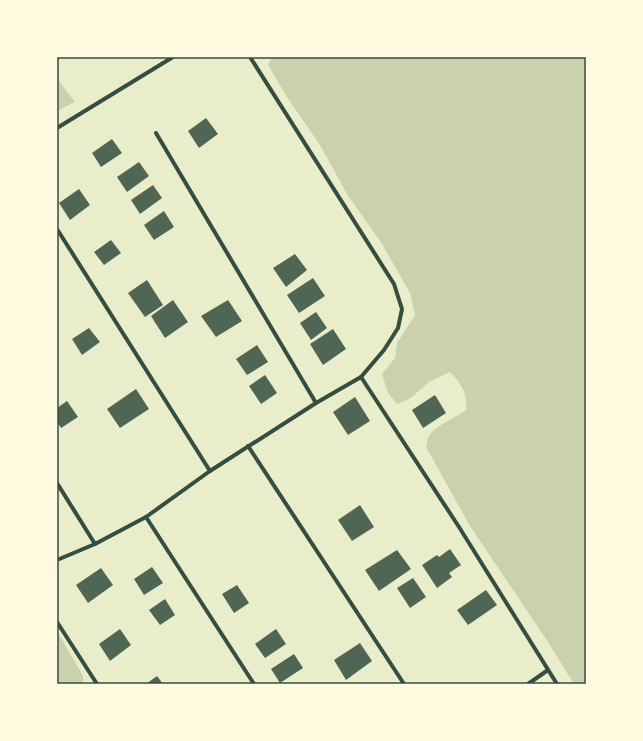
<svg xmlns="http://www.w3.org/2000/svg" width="643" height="741" font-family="'Times New Roman',serif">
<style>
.green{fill:#cad2ad}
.building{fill:#4f6655}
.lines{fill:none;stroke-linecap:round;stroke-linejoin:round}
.minor{stroke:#344e41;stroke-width:4}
.neatline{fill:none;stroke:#344e41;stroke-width:1.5}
</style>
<rect width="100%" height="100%" fill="#e9edc9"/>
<g class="green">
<path d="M272 57H586V684H574L548 642 470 526 426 447C427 444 427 440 428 438 433 426 456 418 466 410 468 393 461 383 450 372L429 382 411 398 397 404 388 393 382 374 395 358 397 343 415 315 410 293 382 244 347 194 320 145 287 97 268 65Z"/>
<polygon points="57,79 75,102 57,111"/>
<polygon points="57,631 83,676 83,684 57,684"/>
</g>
<g class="building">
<polygon points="206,118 218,134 199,148 188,131"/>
<polygon points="112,139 122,153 101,167 92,153"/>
<polygon points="139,162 149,176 127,192 117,177"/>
<polygon points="153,185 162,198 140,214 131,200"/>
<polygon points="79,189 90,205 70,220 59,203"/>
<polygon points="164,211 174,227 154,240 144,225"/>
<polygon points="111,240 121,253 104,265 94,252"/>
<polygon points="295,254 307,270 286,287 273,268"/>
<polygon points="313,278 325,296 299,313 287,295"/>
<polygon points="147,280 163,305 145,317 128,293"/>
<polygon points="173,300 188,322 165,338 151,316"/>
<polygon points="228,300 242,321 216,337 201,316"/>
<polygon points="316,312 327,328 311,340 300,323"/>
<polygon points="89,328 100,342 82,355 72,339"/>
<polygon points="333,329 346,349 323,365 310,344"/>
<polygon points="257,345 268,362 247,375 236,359"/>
<polygon points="265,375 277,393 261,404 249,386"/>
<polygon points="136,389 149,409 120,428 107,409"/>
<polygon points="435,395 446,413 423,428 412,410"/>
<polygon points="355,397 370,421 348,435 333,412"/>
<polygon points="67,401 78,417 61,428 57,422 57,408"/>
<polygon points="360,505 374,527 352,541 338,520"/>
<polygon points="450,549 461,565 449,573 452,577 437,588 422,565 437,555 439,557"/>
<polygon points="397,550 411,569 379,591 365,570"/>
<polygon points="152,567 163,583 144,595 134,579"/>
<polygon points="101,568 113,585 88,603 76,585"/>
<polygon points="413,578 426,597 410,608 397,588"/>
<polygon points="237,585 249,603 234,613 222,594"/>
<polygon points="486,590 497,605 468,625 457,610"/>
<polygon points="165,599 175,615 160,625 149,610"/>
<polygon points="120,629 131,645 110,661 99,644"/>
<polygon points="276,629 286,644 265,658 255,644"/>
<polygon points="360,643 372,661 346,680 334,660"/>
<polygon points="294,654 303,668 280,683 271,669"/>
<polygon points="157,676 163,684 146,684"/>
</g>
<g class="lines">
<g class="minor">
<polyline points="57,128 173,57"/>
<polyline points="156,133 316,403"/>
<polyline points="57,229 210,471"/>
<polyline points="361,377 459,527 557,684"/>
<polyline points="248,446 404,684"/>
<polyline points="57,483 95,544"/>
<polyline points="146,517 254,684"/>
<polyline points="57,560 95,544 146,517 210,471 316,403 361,377 384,350 398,328 402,309 394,284 250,57"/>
<polyline points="57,622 97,684"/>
<polyline points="528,684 548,670"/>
</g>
</g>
<rect width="643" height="741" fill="none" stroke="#fefae0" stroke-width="116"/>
<rect x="58" y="58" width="527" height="625" class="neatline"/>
</svg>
